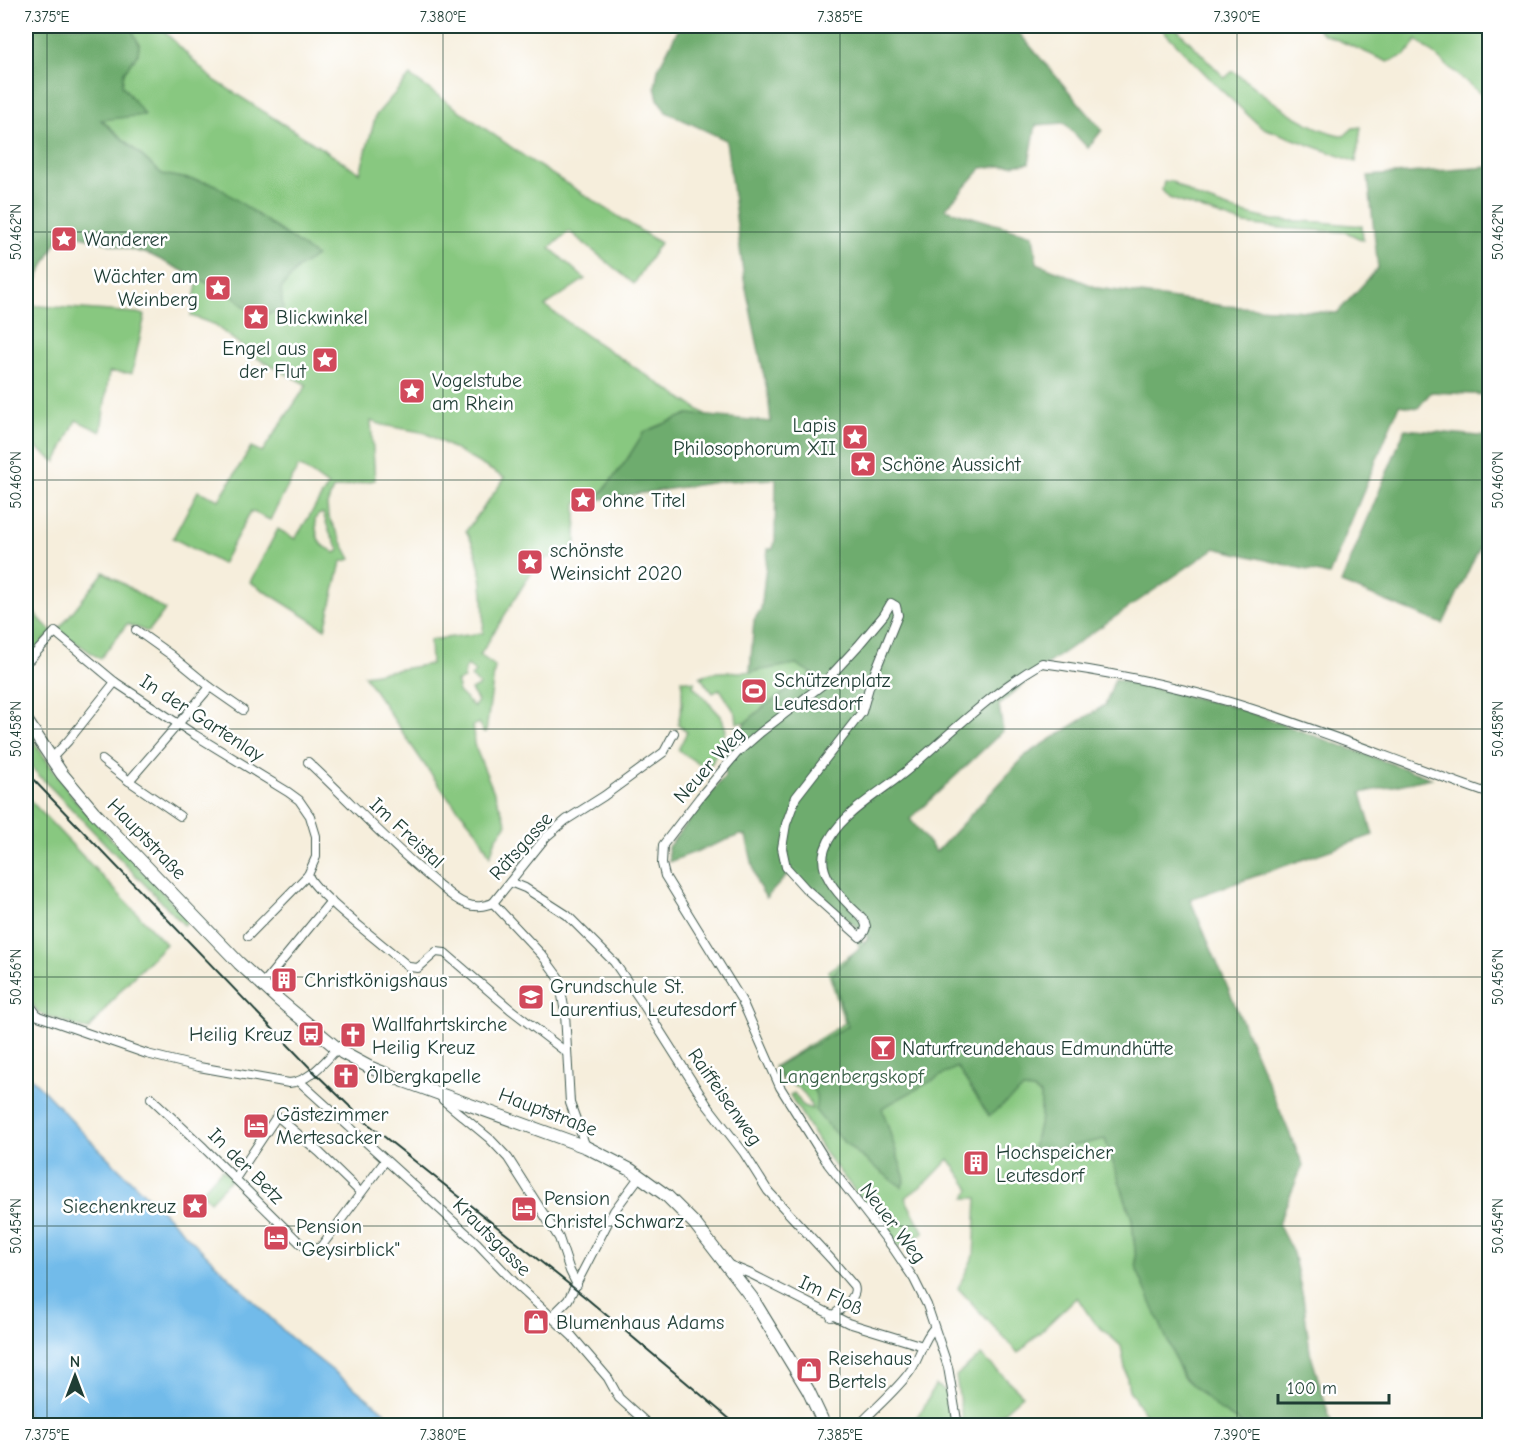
<svg xmlns="http://www.w3.org/2000/svg" width="1515" height="1451" font-family="'Comic Neue',sans-serif">
<style>
.green{fill:#88c880;stroke:#54825a;stroke-width:1.5;fill-rule:evenodd}
.forest{fill:#6eac6e;stroke:#467451;stroke-width:1.5}
.water{fill:#72bbea;stroke:#487c8f;stroke-width:1.5}
.lines{fill:none;stroke-linecap:round;stroke-linejoin:round}
.minor-casing{stroke:#3f584d;stroke-width:10}
.primary-casing{stroke:#3f584d;stroke-width:14}
.minor{stroke:#fff;stroke-width:8}
.primary{stroke:#fff;stroke-width:12}
.rail{stroke:#1f3d34;stroke-width:2}
.ticks{fill:none;stroke:#1f3d34;stroke-width:1.5;stroke-opacity:0.45}
.labels{text-anchor:middle;dominant-baseline:central;stroke-width:5;stroke-linejoin:round;paint-order:stroke}
.poi-label{font-size:20px;fill:#1f3d34;stroke:#fff;text-anchor:start}
.street-label{font-size:20px;fill:#1f3d34;stroke:#fff}
.park-label{font-size:20px;fill:#396047;stroke:#fff}
.neatline{fill:none;stroke:#1f3d34;stroke-width:2}
.ticks-label{font-size:15px;text-anchor:middle;fill:#1f3d34}
</style>
<rect width="100%" height="100%" fill="#fff"/>
<filter id="ink" filterUnits="userSpaceOnUse"><feTurbulence type="fractalNoise" baseFrequency=".0167" numOctaves="2"/><feDisplacementMap in="SourceGraphic" scale="12" xChannelSelector="R" yChannelSelector="G"/><feConvolveMatrix kernelMatrix="1 2 1 2 8 2 1 2 1" color-interpolation-filters="sRGB"/></filter>
<filter id="wash" filterUnits="userSpaceOnUse"><feTurbulence type="fractalNoise" baseFrequency=".008" numOctaves="4" result="noise"/><feDisplacementMap in="SourceGraphic" scale="24" xChannelSelector="R" yChannelSelector="G"/><feGaussianBlur stdDeviation="1.35" result="paint"/><feColorMatrix in="noise" values="0 0 0 0 0 0 0 0 0 0 0 0 0 0 0 0 0 1.4 0 .05"/><feComposite in="paint" operator="in"/></filter>
<g filter="url(#wash)">
<rect width="100%" height="100%" fill="#f6eedc"/>
<g class="green">
<path d="M130 26H159L211 78 360 173 376 115 410 76 531 161 660 243 634 284 569 231 550 248 585 279 545 306 590 338 708 416 688 414 644 432 626 461 596 500 583 499 576 503V553L547 558 532 571 480 655 495 666 486 732H483L479 723 473 726 474 744 507 824 496 839 490 856 477 831 447 796 424 764 364 675 431 664 430 640 483 633C485 602 483 558 466 531L505 478 426 433 383 425 371 421 375 480 333 489 327 505 328 516 351 559 341 562 325 629 250 582 278 529 295 539 328 486 303 468 298 467 270 520 251 511 222 564 173 538 198 491 219 500 251 447 262 452 307 385 259 359 213 324 191 316 198 278 235 297 256 318 297 269 214 184 162 174 101 119 144 115 122 85 124 72 138 54 139 44ZM323 513 330 534 340 550 335 553C331 549 326 548 322 545 316 539 316 527 315 519L318 515ZM468 665 475 672 471 677 480 685 471 690 478 701 474 707 458 692V686L456 682 464 679 465 669Z"/>
<path d="M1159 26H1174L1225 78 1233 71C1266 96 1302 128 1344 136L1353 128 1361 127 1356 162 1261 127 1219 88Z"/>
<polygon points="1315,26 1489,26 1489,101 1417,40 1406,55 1388,62 1322,33"/>
<polygon points="1171,181 1197,197 1239,212 1272,220 1320,222 1362,226 1363,240 1346,232 1289,229 1245,224 1169,198 1162,190 1164,182"/>
<polygon points="26,305 137,313 145,315 132,373 109,372 101,432 76,420 56,462 26,440"/>
<polygon points="104,572 165,610 148,632 127,624 100,659 58,630"/>
<polygon points="26,604 52,632 26,660"/>
<path d="M796 663 814 673 766 705 746 722 737 723 736 714 720 689 713 693 700 677C717 668 735 674 753 671 767 669 782 666 796 663Z"/>
<polygon points="682,680 695,682 693,686 721,716 726,730 712,763 705,768 678,750 687,732 678,724 682,704"/>
<polygon points="26,731 77,803 189,920 184,925 26,762"/>
<polygon points="26,796 166,944 125,985 88,1030 39,1013 26,996"/>
<path d="M908 890 901 1097 957 1067 1023 1089 1033 1090 1041 1095V1118L1031 1155 1105 1139 1132 1219 1137 1270 1205 1396 1221 1411 1244 1425H1152L1129 1390 1121 1346 1092 1320 1077 1297 1018 1353 958 1288 974 1255 977 1198H965L970 1189 949 1159 928 1181 905 1198 924 1233 899 1247 825 1153 790 1095 794 1093 803 1106 812 1109C807 1092 797 1085 781 1080L775 1066 845 1023 828 971 860 948 857 941H866L869 932Z"/>
<polygon points="222,1169 232,1178 210,1201 201,1192"/>
<polygon points="981,1355 1023,1395 989,1425 963,1425 956,1376"/>
<polygon points="935,1385 946,1391 952,1425 910,1425 923,1409"/>
</g>
<g class="forest">
<polygon points="26,26 130,26 139,44 138,54 124,72 122,85 145,115 101,120 162,174 214,184 316,256 297,269 281,289 283,309 256,318 235,297 151,255 62,231 26,300"/>
<path d="M680 26H1013L1102 130 1088 148 1064 123 1036 125 1029 163 982 168 945 209 1033 235 1037 263 1098 288 1225 306 1337 313 1378 268 1368 176 1489 167V395L1431 392 1418 408 1399 405 1329 575 1215 548 1047 664 999 705 1003 731 910 819 936 852 1026 755 1105 705 1115 679 1235 707 1431 778 1361 793 1373 835 1190 899 1303 1165 1278 1224 1293 1253 1303 1297 1310 1352 1332 1425H1244L1221 1411 1183 1377 1137 1270 1132 1219 1105 1139 1031 1155 1041 1118V1095L1033 1090 1023 1089 989 1116 957 1067 882 1108 905 1179 902 1187C870 1164 839 1142 815 1110 822 1085 804 1081 783 1081L774 1067 848 1026 832 975 869 938 791 871 766 898 757 883 746 836 740 835 669 862 668 847 725 776 723 758 746 722 766 705 813 674 796 664 750 672 754 620 761 609 768 549H773L775 540 776 479 724 481 596 500 626 461 644 432 688 414 771 422 768 395 744 279 726 140 666 112 658 99 655 87 658 69Z"/>
<polygon points="1405,429 1489,437 1489,527 1443,624 1341,583"/>
</g>
<polygon class="water" points="26,1072 91,1141 289,1336 401,1425 26,1425"/>
</g>
<g filter="url(#ink)">
<g class="lines">
<defs>
<g id="minor">
<polyline points="136,630 171,655 210,687 129,781 180,816"/>
<polyline points="30,659 55,632 115,682 195,735 288,792 299,800 310,816 316,836 316,857 308,875 248,936"/>
<polyline points="210,687 243,710"/>
<polyline points="51,759 68,741 115,682"/>
<polyline points="102,760 129,781"/>
<path d="M308 762C350 801 388 843 433 880 443 888 454 900 466 904 476 908 484 906 493 903"/>
<path d="M308 875C317 896 388 948 409 967L418 968 436 952 445 953 510 1009 566 1052"/>
<path d="M510 882 525 888 567 915 614 962 641 1001 707 1105 744 1153 768 1191 831 1259 854 1286C859 1298 840 1309 831 1317"/>
<polyline points="493,903 542,955 559,978 565,1013 570,1103 586,1147"/>
<polyline points="493,903 546,837 566,820 604,796 664,752 674,733"/>
<polyline points="262,985 331,901"/>
<path d="M26 1000 38 1016 147 1054 199 1067 289 1083C310 1081 323 1063 337 1049"/>
<polyline points="300,1082 477,1243 517,1285 572,1336 608,1378 619,1398 650,1426"/>
<polyline points="440,1095 443,1100 490,1139 508,1158 559,1238 570,1271 577,1285"/>
<polyline points="151,1098 204,1148 301,1244 309,1249 320,1248 385,1161"/>
<polyline points="235,1179 277,1116 319,1152 360,1192"/>
<polyline points="729,1265 751,1274 848,1323 923,1346"/>
<polyline points="551,1317 568,1300 614,1211 640,1176"/>
<path d="M858 1426C873 1410 899 1388 911 1370 920 1357 923 1339 934 1328"/>
<path d="M958 1426 948 1367 927 1305 914 1279 893 1248 828 1164 780 1087 742 1001 665 876 662 864 663 845 700 797 737 753 761 732 822 685 858 646 884 615 891 603 896 606 898 615 870 684 862 712 796 797 786 824 782 848 786 867 805 888 860 937C863 934 866 931 866 926 865 918 857 913 852 908 837 893 817 872 825 849 836 815 884 791 910 768 954 730 992 692 1042 663 1103 671 1171 685 1230 702 1318 728 1403 764 1490 794"/>
</g>
<polyline id="primary" points="26,720 62,774 94,812 239,963 280,1001 343,1053 369,1067 404,1081 586,1147 631,1170 667,1196 695,1224 752,1298 808,1390 825,1426"/>
</defs>
<use href="#minor" class="minor-casing"/>
<use href="#primary" class="primary-casing"/>
<use href="#minor" class="minor"/>
<use href="#primary" class="primary"/>
<polyline class="rail" points="26,772 314,1072 367,1123 585,1297 738,1426"/>
</g>
</g>
<path class="ticks" d="M47 26V1426M443 26V1426M840 26V1426M1237 26V1426M26 232H1490M26 480H1490M26 729H1490M26 977H1490M26 1226H1490"/>
<defs>
<symbol id="sight-square" viewBox="-11 -11 22 22"><rect x="-9" y="-9" width="18" height="18" rx="4" fill="#d1495b" stroke="#fff"/><path d="M0-6L1.8-2.2L6-1.7L2.9 1.2L3.7 5.4L0 3.3L-3.7 5.4L-2.9 1.2L-6-1.7L-1.8-2.2Z" fill="#fff"/></symbol>
<symbol id="stadium-square" viewBox="-11 -11 22 22"><rect x="-9" y="-9" width="18" height="18" rx="4" fill="#d1495b" stroke="#fff"/><path d="M0-5a6.5 5 0 1 0 0 10a6.5 5 0 1 0 0-10ZM-3.5-1.8h7v3.6h-7Z" fill="#fff"/></symbol>
<symbol id="building-square" viewBox="-11 -11 22 22"><rect x="-9" y="-9" width="18" height="18" rx="4" fill="#d1495b" stroke="#fff"/><path d="M-4-6H4V6H1V3H-1V6H-4ZM-2.5-4.3h1.7v1.8h-1.7ZM.8-4.3h1.7v1.8H.8ZM-2.5-1h1.7V.8h-1.7ZM.8-1h1.7V.8H.8Z" fill="#fff"/></symbol>
<symbol id="school-square" viewBox="-11 -11 22 22"><rect x="-9" y="-9" width="18" height="18" rx="4" fill="#d1495b" stroke="#fff"/><path d="M0-5L7-2L0 1L-7-2ZM-4 1L0 2.5L4 1V4Q0 6-4 4Z" fill="#fff"/></symbol>
<symbol id="bus-square" viewBox="-11 -11 22 22"><rect x="-9" y="-9" width="18" height="18" rx="4" fill="#d1495b" stroke="#fff"/><path d="M-5-6H5V4H4V6H2V4H-2V6H-4V4H-5ZM-3.5-4V0h7V-4ZM-3.5 1.2v1.5H-2V1.2ZM2 1.2v1.5H3.5V1.2Z" fill="#fff"/></symbol>
<symbol id="church-square" viewBox="-11 -11 22 22"><rect x="-9" y="-9" width="18" height="18" rx="4" fill="#d1495b" stroke="#fff"/><path d="M-1.2-6h2.4v3.5h3.3v2.4h-3.3V6h-2.4V-.1h-3.3v-2.4h3.3Z" fill="#fff"/></symbol>
<symbol id="bar-square" viewBox="-11 -11 22 22"><rect x="-9" y="-9" width="18" height="18" rx="4" fill="#d1495b" stroke="#fff"/><path d="M-6-5H6L.8 .8V4.5H3.5V6h-7V4.5H-.8V.8Z" fill="#fff"/></symbol>
<symbol id="hotel-square" viewBox="-11 -11 22 22"><rect x="-9" y="-9" width="18" height="18" rx="4" fill="#d1495b" stroke="#fff"/><path d="M-6-4.5h1.5V1H6V5H4.5V3h-9V5H-6ZM-4 0a1.8 1.8 0 1 1 3.6 0ZM.5 0V-2.5h3Q6-2.5 6 0Z" fill="#fff"/></symbol>
<symbol id="shop-square" viewBox="-11 -11 22 22"><rect x="-9" y="-9" width="18" height="18" rx="4" fill="#d1495b" stroke="#fff"/><path d="M-5-2.5h2.3a2.7 3.5 0 0 1 5.4 0H5L5.5 6h-11ZM-1.5-2.5h3a1.5 2.3 0 0 0-3 0Z" fill="#fff"/></symbol>
</defs>
<g fill-rule="evenodd">
<use href="#sight-square" x="49" y="224" width="30" height="30"/>
<use href="#sight-square" x="203" y="273" width="30" height="30"/>
<use href="#sight-square" x="241" y="302" width="30" height="30"/>
<use href="#sight-square" x="310" y="345" width="30" height="30"/>
<use href="#sight-square" x="397" y="376" width="30" height="30"/>
<use href="#sight-square" x="840" y="422" width="30" height="30"/>
<use href="#sight-square" x="848" y="449" width="30" height="30"/>
<use href="#sight-square" x="568" y="485" width="30" height="30"/>
<use href="#sight-square" x="515" y="547" width="30" height="30"/>
<use href="#stadium-square" x="739" y="676" width="30" height="30"/>
<use href="#building-square" x="269" y="965" width="30" height="30"/>
<use href="#school-square" x="516" y="982" width="30" height="30"/>
<use href="#bus-square" x="296" y="1019" width="30" height="30"/>
<use href="#church-square" x="338" y="1020" width="30" height="30"/>
<use href="#bar-square" x="868" y="1033" width="30" height="30"/>
<use href="#church-square" x="331" y="1061" width="30" height="30"/>
<use href="#hotel-square" x="241" y="1111" width="30" height="30"/>
<use href="#building-square" x="961" y="1148" width="30" height="30"/>
<use href="#sight-square" x="180" y="1191" width="30" height="30"/>
<use href="#hotel-square" x="509" y="1194" width="30" height="30"/>
<use href="#hotel-square" x="261" y="1223" width="30" height="30"/>
<use href="#shop-square" x="521" y="1307" width="30" height="30"/>
<use href="#shop-square" x="794" y="1355" width="30" height="30"/>
</g>
<g class="labels">
<g class="poi-label">
<text x="84" y="239">Wanderer</text>
<text x="198" y="276" text-anchor="end">Wächter am<tspan x="198" dy="23">Weinberg</tspan></text>
<text x="276" y="317">Blickwinkel</text>
<text x="306" y="348" text-anchor="end">Engel aus<tspan x="306" dy="23">der Flut</tspan></text>
<text x="432" y="380">Vogelstube<tspan x="432" dy="23">am Rhein</tspan></text>
<text x="836" y="425" text-anchor="end">Lapis<tspan x="836" dy="23">Philosophorum XII</tspan></text>
<text x="882" y="464">Schöne Aussicht</text>
<text x="602" y="500">ohne Titel</text>
<text x="550" y="550">schönste<tspan x="550" dy="23">Weinsicht 2020</tspan></text>
<text x="774" y="680">Schützenplatz<tspan x="774" dy="23">Leutesdorf</tspan></text>
<text x="304" y="980">Christkönigshaus</text>
<text x="550" y="986">Grundschule St.<tspan x="550" dy="23">Laurentius, Leutesdorf</tspan></text>
<text x="372" y="1024">Wallfahrtskirche<tspan x="372" dy="23">Heilig Kreuz</tspan></text>
<text x="292" y="1034" text-anchor="end">Heilig Kreuz</text>
<text x="902" y="1048">Naturfreundehaus Edmundhütte</text>
<text x="366" y="1076">Ölbergkapelle</text>
<text x="276" y="1114">Gästezimmer<tspan x="276" dy="23">Mertesacker</tspan></text>
<text x="996" y="1152">Hochspeicher<tspan x="996" dy="23">Leutesdorf</tspan></text>
<text x="544" y="1198">Pension<tspan x="544" dy="23">Christel Schwarz</tspan></text>
<text x="176" y="1206" text-anchor="end">Siechenkreuz</text>
<text x="296" y="1226">Pension<tspan x="296" dy="23">"Geysirblick"</tspan></text>
<text x="556" y="1322">Blumenhaus Adams</text>
<text x="828" y="1358">Reisehaus<tspan x="828" dy="23">Bertels</tspan></text>
</g>
<g class="street-label">
<text transform="translate(202 718) rotate(33)">In der Gartenlay</text>
<text transform="translate(709 765) rotate(-48)">Neuer Weg</text>
<text transform="translate(407 833) rotate(43)">Im Freistal</text>
<text transform="translate(147 839) rotate(46)">Hauptstraße</text>
<text transform="translate(521 846) rotate(-48)">Rätsgasse</text>
<text transform="translate(725 1097) rotate(55)">Raiffeisenweg</text>
<text transform="translate(548 1112) rotate(21)">Hauptstraße</text>
<text transform="translate(246 1166) rotate(45)">In der Betz</text>
<text transform="translate(893 1223) rotate(53)">Neuer Weg</text>
<text transform="translate(492 1237) rotate(45)">Krautsgasse</text>
<text transform="translate(831 1295) rotate(25)">Im Floß</text>
</g>
<g class="park-label">
<text x="851" y="1076">Langenbergskopf</text>
</g>
</g>
<rect width="1515" height="1451" fill="none" stroke="#fff" stroke-width="66"/>
<g transform="translate(75 1376)" stroke="#ffffff" stroke-width="4.5" paint-order="stroke">
<path d="M0-4.5L10 22L0 15L-10 22Z" fill="#1f3d34"/>
<text y="-9" font-size="16" font-weight="bold" text-anchor="middle" fill="#1f3d34">N</text>
</g>
<path d="M1278 1394v9h111v-9" fill="none" stroke="#1f3d34" stroke-width="3"/>
<text x="1287" y="1394" font-size="18" fill="#1f3d34" stroke="#ffffff" stroke-width="4.5" paint-order="stroke">100 m</text>
<rect x="33" y="33" width="1449" height="1385" class="neatline"/>
<g class="ticks-label">
<text x="47" y="22">7.375°E</text>
<text x="443" y="22">7.380°E</text>
<text x="840" y="22">7.385°E</text>
<text x="1237" y="22">7.390°E</text>
<text transform="translate(16 232) rotate(-90)" y="5">50.462°N</text>
<text transform="translate(1498 232) rotate(-90)" y="5">50.462°N</text>
<text transform="translate(16 480) rotate(-90)" y="5">50.460°N</text>
<text transform="translate(1498 480) rotate(-90)" y="5">50.460°N</text>
<text transform="translate(16 729) rotate(-90)" y="5">50.458°N</text>
<text transform="translate(1498 729) rotate(-90)" y="5">50.458°N</text>
<text transform="translate(16 977) rotate(-90)" y="5">50.456°N</text>
<text transform="translate(1498 977) rotate(-90)" y="5">50.456°N</text>
<text transform="translate(16 1226) rotate(-90)" y="5">50.454°N</text>
<text transform="translate(1498 1226) rotate(-90)" y="5">50.454°N</text>
<text x="47" y="1440">7.375°E</text>
<text x="443" y="1440">7.380°E</text>
<text x="840" y="1440">7.385°E</text>
<text x="1237" y="1440">7.390°E</text>
</g>
</svg>
